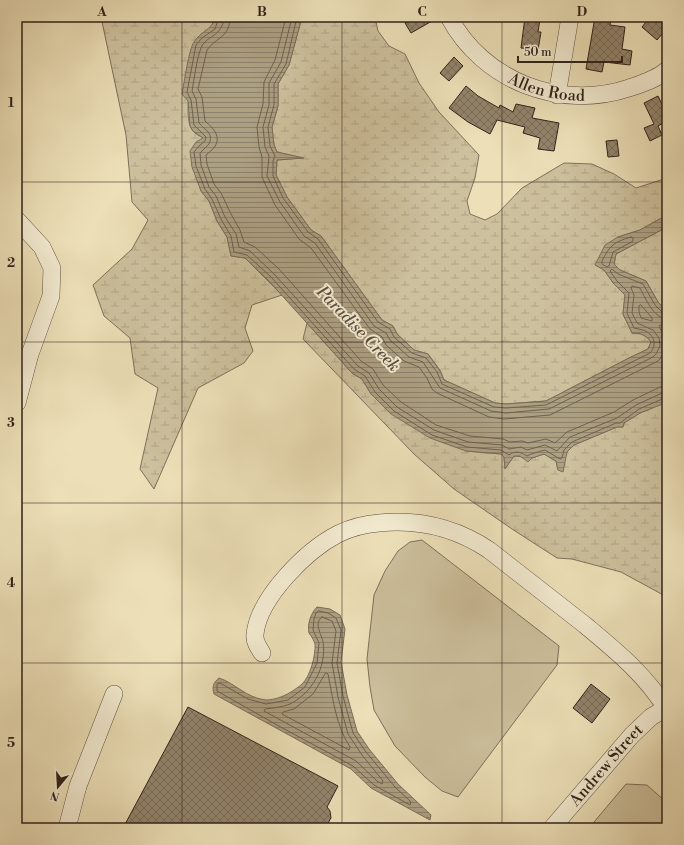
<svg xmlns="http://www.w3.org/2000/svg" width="684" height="845" font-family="'Libre Bodoni',serif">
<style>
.grass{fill:#cdc09d;stroke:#7e705c}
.wetland{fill:url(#wetland-marsh);stroke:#7e705c}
.water{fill:url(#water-rules);stroke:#7a6d58}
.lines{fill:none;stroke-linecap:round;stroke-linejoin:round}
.shore{stroke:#6e604e;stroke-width:1}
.building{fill:url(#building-cross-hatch);stroke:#2f211a}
.minor-casing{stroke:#5e5142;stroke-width:18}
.minor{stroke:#f3ebd1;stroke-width:17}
.grid{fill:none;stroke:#2f211a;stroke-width:1;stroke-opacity:0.55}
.labels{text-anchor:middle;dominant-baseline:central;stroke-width:4;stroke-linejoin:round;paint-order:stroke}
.street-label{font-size:16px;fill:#2f211a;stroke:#f3ebd1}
.water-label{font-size:17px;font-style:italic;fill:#5b4d3e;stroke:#f3ebd1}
.neatline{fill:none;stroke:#2f211a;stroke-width:1.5}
.grid-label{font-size:13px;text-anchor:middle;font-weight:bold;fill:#2f211a}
</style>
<defs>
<pattern id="wetland-marsh" width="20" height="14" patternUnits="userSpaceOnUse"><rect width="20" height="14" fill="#cdc09d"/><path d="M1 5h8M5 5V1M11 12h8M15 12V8" fill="none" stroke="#b0a587"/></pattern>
<pattern id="water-rules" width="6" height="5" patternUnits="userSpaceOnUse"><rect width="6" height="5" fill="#ac9f82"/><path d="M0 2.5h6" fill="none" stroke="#8c816a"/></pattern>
<pattern id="building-cross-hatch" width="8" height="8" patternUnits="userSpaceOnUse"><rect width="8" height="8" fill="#92846c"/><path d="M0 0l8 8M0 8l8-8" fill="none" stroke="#786c58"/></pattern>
</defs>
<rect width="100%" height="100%" fill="#ede0b8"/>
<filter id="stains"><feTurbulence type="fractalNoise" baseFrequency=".005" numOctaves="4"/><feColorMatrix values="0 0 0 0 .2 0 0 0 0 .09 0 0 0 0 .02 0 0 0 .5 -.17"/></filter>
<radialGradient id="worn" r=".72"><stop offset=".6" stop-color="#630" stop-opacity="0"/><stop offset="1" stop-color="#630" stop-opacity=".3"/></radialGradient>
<g class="grass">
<polygon points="422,540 559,646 557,665 458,797 442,791 425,777 395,746 374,710 370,687 367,659 374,595 385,571 398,551 410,542"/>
<polygon points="626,784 647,785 667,803 667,828 589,828"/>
</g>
<g class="wetland">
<path d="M101 17H216L212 27 200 35C196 54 180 117 193 131 195 134 200 136 203 138L201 191 209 201 217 221 227 237 231 256 245 258 282 295 252 305 245 328 253 351 244 363 198 388 154 489 140 469 158 388 135 374 130 338 104 316 93 285 132 249 148 220 132 202 126 135Z"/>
<path d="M302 17H375L378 31 389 46 405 54 419 83 439 112 479 155 475 178 467 201 470 214 485 220 497 214 522 188 564 163 592 164 614 174 636 188 667 178V215L640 230 618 237 604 270 614 284 625 295 623 314 632 333C641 333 646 335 651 342L648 349 629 358 546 401 506 404 495 403 444 380 440 370 428 354 414 350 397 334 393 326 382 320 321 236 311 230 287 197 276 175 277 160 302 158 277 152 274 145 272 127 278 106V84L289 65Z"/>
<polygon points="667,227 667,312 658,302 646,281 620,270 614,264 616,254"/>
<polygon points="307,323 352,373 362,379 371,394 466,451 501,454 504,457 505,468 514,456 532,458 544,454 556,461 558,470 567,452 574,445 617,427 623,427 624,423 640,413 664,403 667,399 667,597 621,572 572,559 557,558 512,529 454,489 414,454 303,339"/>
</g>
<g class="water">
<path d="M216 17H302L289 65 278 84V106L272 127 274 145 277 152 304 158 277 160 276 175 287 197 311 230 321 236 382 320 393 326 397 334 414 350 428 354 440 371 444 380 495 403 506 404 546 401 629 358 648 349 651 342C646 335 641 333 632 333L623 314 625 295 614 284 604 270 595 265 605 245 618 237 640 230 667 215V227L616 254 614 264 620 270 646 281 658 302 667 312V399L665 403 640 413 624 423 623 427H617L574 445 567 452 563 472 558 470 556 461 544 454 532 458 528 462 520 456H514L505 469 504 457 501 454 466 451 430 438 391 414 371 394 362 379 352 373 268 280 245 258 231 256 227 237 217 221 209 201 201 191 192 167 190 151 196 142 203 138 193 131 190 126 188 101 182 94C184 83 189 49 194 42 202 30 210 32 216 17Z"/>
<path d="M317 607 330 609 340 615 345 629 341 662 347 695 357 731 369 749 398 784 431 815 430 820 371 788 351 769 214 694C212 687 213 683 219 678 235 683 246 698 266 700 276 700 287 695 294 690 297 688 300 686 302 684 310 677 316 655 315 644 314 640 311 636 309 633 307 624 311 613 317 607Z"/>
</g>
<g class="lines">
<g class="shore">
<path d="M219 17 215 29 202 38 196 45 187 92 191 100 194 125 206 137 205 141 199 146 194 152 196 166 205 189 212 199 221 219 231 236 234 252 247 255 271 277 354 369 365 376 375 392 394 411 432 435 467 447 501 450 509 455C516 450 520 452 527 456L531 454 545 450 560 459 562 458 564 450 572 442 616 423H620L639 409 667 397"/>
<path d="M224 17C223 37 206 35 201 48 197 58 194 79 192 91L196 99 199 123C205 130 214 133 209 144L200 153 201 165 209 187 216 196 225 217 236 234 239 247 250 251 274 274 358 366 369 373 379 389 397 407 434 430 468 442 502 445 509 449 521 447 527 450 545 445 557 451 570 437 617 418 636 405 662 393 667 392"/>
<path d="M230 17C230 38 216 37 207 50L198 89 202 97 205 121C213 128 223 137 213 149 211 151 208 153 206 155L207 164 214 184 221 193 231 214 240 230 244 242 255 247 279 269 361 361 373 369 383 385 401 402 436 425 470 436 503 439 510 442 522 441 528 443 546 439 555 443 567 432 614 412 633 400 660 387 667 386"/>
<path d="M286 17 275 60 264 82 263 104 257 127 259 147 262 157V177L275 205 299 239 311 248 370 329 382 337 386 345 404 361 419 367 427 378 432 389 437 393 489 417 504 419 550 415 658 361C663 356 668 345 665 337 664 333 660 330 659 326L661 325H667"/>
<path d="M292 17 281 62 269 83V105L263 127 265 147 269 156 267 176 280 202 304 236 315 243 374 326 386 333 390 340 409 357 423 362 440 388 491 411 506 413 549 409 653 357 656 354 660 346 659 338 653 330 637 323 632 313 634 295 631 288 632 286 640 288C646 299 653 318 667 319"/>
<path d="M297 17 286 64 274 84V105L268 127 270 146 275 156 273 161V176L283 198 308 232 318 239 378 322 390 329 394 337 412 353 426 358 437 372 442 384 494 407 506 408 546 405 650 353C658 344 654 334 643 330 640 329 637 329 634 328L627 313 629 293 617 281 610 271 612 269 618 274 643 284 655 305 663 313 667 314"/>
<path d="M631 237 633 238V241L613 252 609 266 607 267 602 264V261C610 245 614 242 631 237Z"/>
<polygon points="641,305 652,318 652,321 641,318 639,312 639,306"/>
<polygon points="319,611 328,613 336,618 341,630 337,663 343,696 353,733 366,752 395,787 411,802 410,805 374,785 353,766 277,725 217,691 217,684 220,683 248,699 266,704 288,700 305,687 317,663 319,643 313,630 314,619 316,613"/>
<path d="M322 617 332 621 336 631 332 663 338 697 348 734 362 755 383 781 382 784 377 781 356 761 264 711 265 709C273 708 283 707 290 704 312 693 327 667 323 642 322 635 313 623 322 617Z"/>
<path d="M326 673 328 674C333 699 336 726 350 747L349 750 282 714 283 712 294 709 313 694Z"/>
</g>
</g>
<g class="building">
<polygon points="417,17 439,17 411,33 405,23"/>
<polygon points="525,17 540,19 538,32 541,32 538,50 521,48"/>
<polygon points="595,17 611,17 610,25 625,27 622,49 632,51 630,65 604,62 602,72 586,69"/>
<polygon points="650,17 667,17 667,39 662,34 657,40 642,27"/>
<polygon points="454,57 463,66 449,81 440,73"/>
<polygon points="466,86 478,96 499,108 500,105 513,112 516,104 535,108 532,118 559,123 554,151 538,149 540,138 523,133 525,127 497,120 490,134 468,122 449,108"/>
<polygon points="658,96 667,115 667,121 658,126 662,135 650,141 644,128 654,124 644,103"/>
<polygon points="617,140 619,156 608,157 606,141"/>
<polygon points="591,684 610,699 592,723 573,708"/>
<polygon points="188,707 338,786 327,807 330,811 331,818 325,828 123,828"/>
</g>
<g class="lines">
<defs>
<g id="minor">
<path id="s1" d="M449 17C483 81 560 111 629 88 641 84 657 79 667 70"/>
<polyline points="557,95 570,17"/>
<polyline points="17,220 42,247 52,268 51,296 30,354 17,403"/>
<path d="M262 653C258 647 254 641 255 634 259 597 307 550 338 534 350 528 366 524 379 523 418 519 456 528 489 550 521 575 553 600 585 625 616 651 646 675 667 710"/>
<polyline points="67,828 78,786 114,694"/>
<path id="s2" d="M552 828 632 735 651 717 666 708"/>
</g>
</defs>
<use href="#minor" class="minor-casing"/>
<use href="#minor" class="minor"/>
</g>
<path class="grid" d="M182 17V828M342 17V828M502 17V828M17 182H667M17 342H667M17 503H667M17 663H667"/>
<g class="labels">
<g class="street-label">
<text stroke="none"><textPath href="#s1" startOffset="126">Allen Road</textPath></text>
<text stroke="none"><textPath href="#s2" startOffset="83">Andrew Street</textPath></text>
</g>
<g class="water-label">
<text transform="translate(358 329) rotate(46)">Paradise Creek</text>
</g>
</g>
<rect width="684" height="845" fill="none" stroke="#ede0b8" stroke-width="44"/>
<g transform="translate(58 787) rotate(198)" stroke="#f3ebd1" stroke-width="3" paint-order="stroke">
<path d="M0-3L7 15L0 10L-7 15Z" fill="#2f211a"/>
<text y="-6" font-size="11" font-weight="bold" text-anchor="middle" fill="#2f211a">N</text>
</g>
<path d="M518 56v6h104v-6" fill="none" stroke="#2f211a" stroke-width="2"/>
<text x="524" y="56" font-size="12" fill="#2f211a" stroke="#f3ebd1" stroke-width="3" paint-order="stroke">50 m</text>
<rect x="22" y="22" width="640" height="801" class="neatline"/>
<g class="grid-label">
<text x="102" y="16">A</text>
<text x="262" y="16">B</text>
<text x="422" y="16">C</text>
<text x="582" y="16">D</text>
<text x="11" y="107">1</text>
<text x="11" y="267">2</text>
<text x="11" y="427">3</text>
<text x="11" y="587">4</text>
<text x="11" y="747">5</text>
</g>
<rect width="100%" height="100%" filter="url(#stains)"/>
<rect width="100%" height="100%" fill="url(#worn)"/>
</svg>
